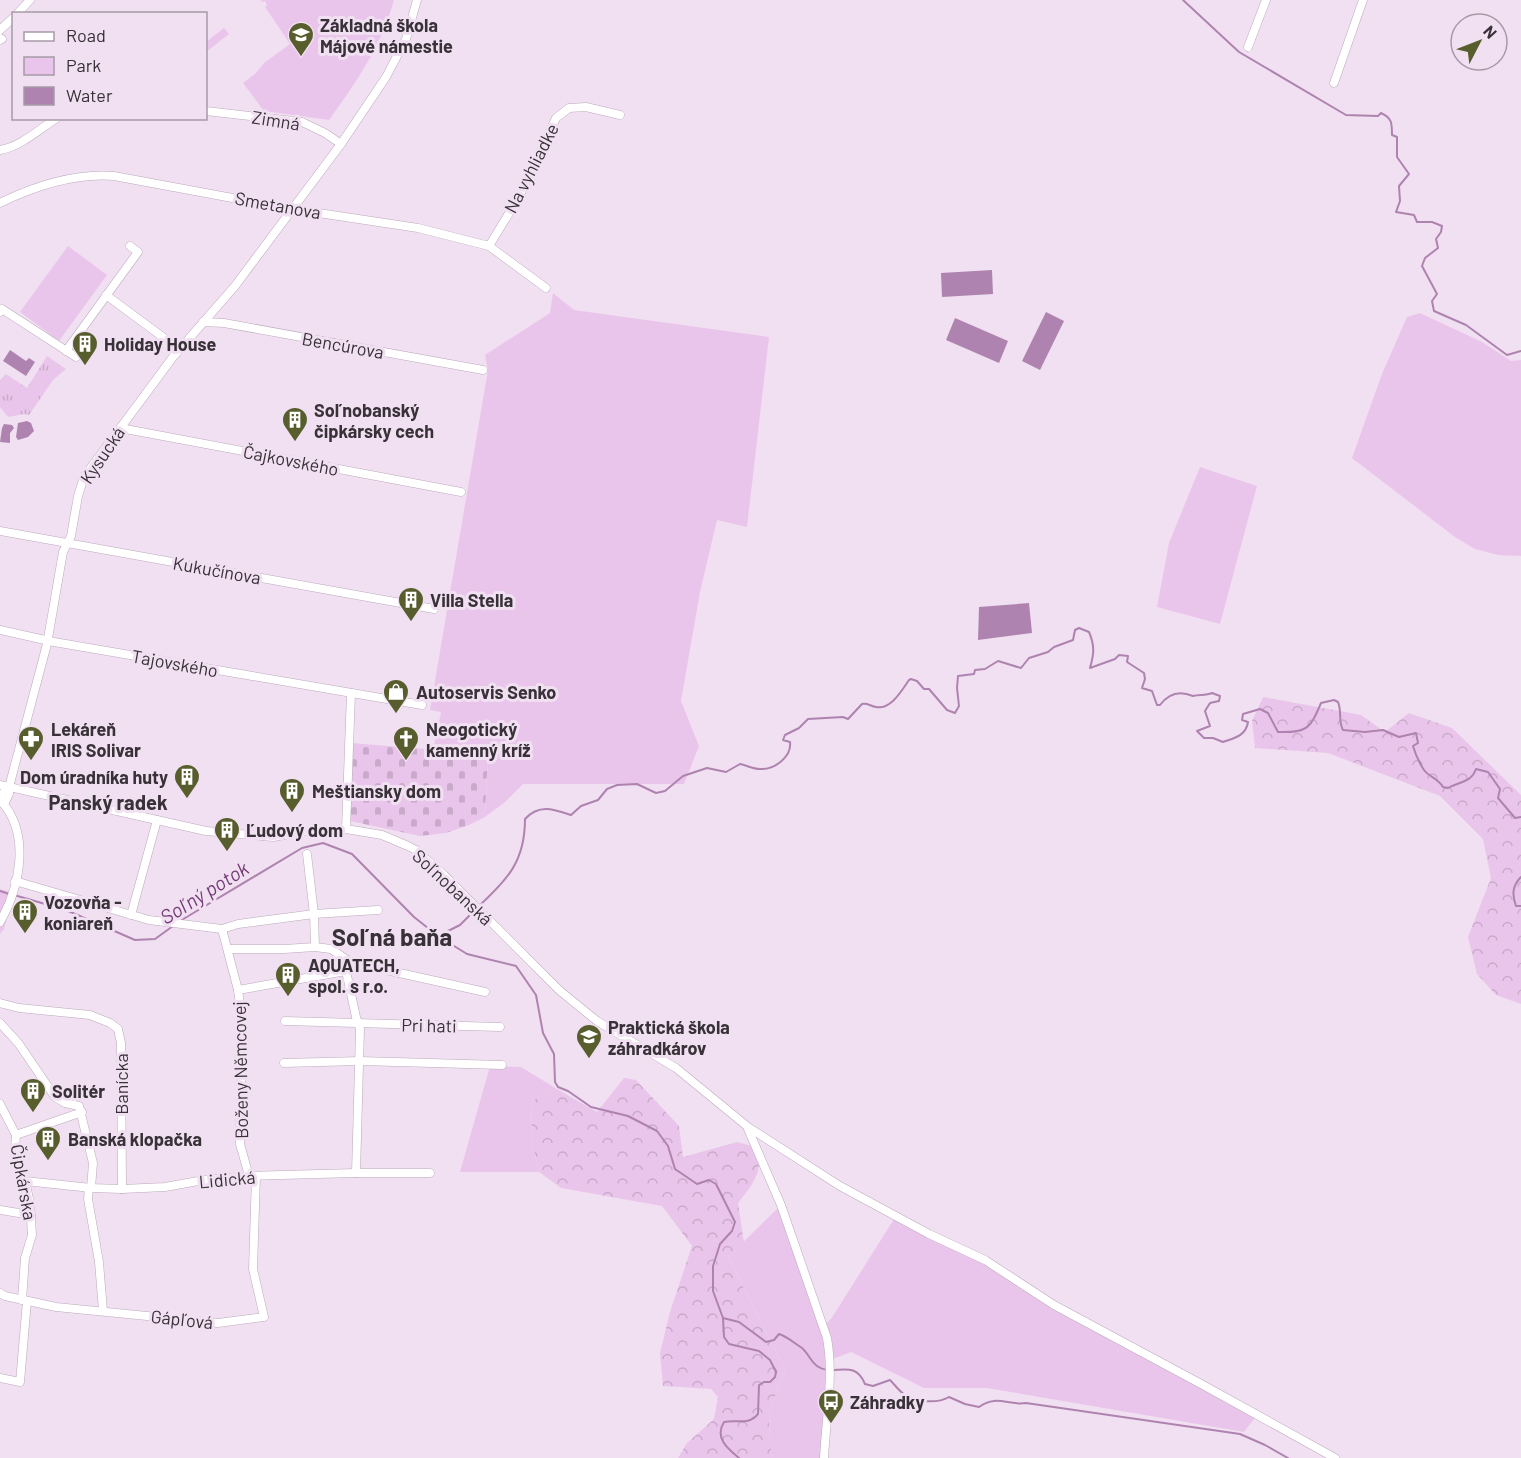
<svg xmlns="http://www.w3.org/2000/svg" width="1521" height="1458" font-family="Barlow,sans-serif">
<style>
.grass{fill:url(#grass-tufts)}
.forest{fill:url(#forest-crowns)}
.cemetery{fill:url(#cemetery-stones)}
.green{fill:#eac5eb}
.water{fill:#af83b0}
.lines{fill:none;stroke-linecap:round;stroke-linejoin:round}
.stream{stroke:#af83b0;stroke-width:2}
.minor-casing{stroke:#baaaba;stroke-width:9}
.minor{stroke:#fff;stroke-width:8}
.labels{text-anchor:middle;dominant-baseline:central;stroke-width:6;stroke-linejoin:round;paint-order:stroke}
.poi-label{font-size:18px;font-weight:bold;fill:#383138;stroke:#f1e0f1;text-anchor:start}
.street-label{font-size:18px;fill:#383138;stroke:#f1e0f1}
.neighbourhood-label{font-size:20px;font-weight:bold;fill:#383138;stroke:#f1e0f1}
.water-label{font-size:20px;font-style:italic;fill:#733b76;stroke:#f1e0f1}
.district-label{font-size:24px;font-weight:bold;fill:#383138;stroke:#f1e0f1}
</style>
<defs>
<pattern id="grass-tufts" width="24" height="20" patternUnits="userSpaceOnUse" patternTransform="scale(1.5)"><rect width="24" height="20" fill="#eac5eb"/><path d="M3 7l-1-3M5 7V3M7 7l1-3M15 17l-1-3M17 17v-4M19 17l1-3" fill="none" stroke="#c9aaca"/></pattern>
<pattern id="forest-crowns" width="20" height="18" patternUnits="userSpaceOnUse" patternTransform="scale(1.5)"><rect width="20" height="18" fill="#eac5eb"/><path d="M2 6a3 3 0 1 1 6 0M12 15a3 3 0 1 1 6 0" fill="none" stroke="#c9aaca"/></pattern>
<pattern id="cemetery-stones" width="16" height="16" patternUnits="userSpaceOnUse" patternTransform="scale(1.5)"><rect width="16" height="16" fill="#eac5eb"/><path d="M2 7V4a2 2 0 0 1 4 0v3zM10 15v-3a2 2 0 0 1 4 0v3z" fill="#c9aaca"/></pattern>
</defs>
<rect width="100%" height="100%" fill="#f1e0f1"/>
<polygon class="grass" points="47,356 66,369 53,380 29,415 24,414 8,417 0,407 0,380 6,374 27,388"/>
<g class="forest">
<polygon points="1263,697 1361,715 1385,732 1409,713 1452,728 1521,795 1521,1004 1496,995 1477,974 1468,937 1491,878 1483,839 1440,796 1328,753 1255,748 1252,721"/>
<path d="M624 1078 636 1080 679 1126 683 1157 737 1142 756 1147C765 1171 752 1185 738 1203L744 1243 728 1257 785 1369 769 1415 770 1442 773 1458H678L687 1443 714 1419 718 1397 711 1389 663 1386 660 1353 670 1312 692 1246 662 1206 561 1188 539 1172 531 1139 532 1100 557 1089 597 1112Z"/>
</g>
<polygon class="cemetery" points="351,743 488,754 485,817 469,825 446,833 420,836 350,821"/>
<g class="green">
<path d="M261 0H394C382 45 356 83 329 120L264 111 243 83 255 74 264 63 290 44 265 7 267 5 265 1 262 2Z"/>
<polygon points="224,28 229,34 206,52 206,42"/>
<polygon points="68,246 107,275 59,341 20,312"/>
<polygon points="553,293 574,310 769,337 747,527 717,520 700,592 681,701 699,746 684,784 523,784 505,802 485,817 488,754 433,750 441,712 430,710 488,370 485,355 550,313"/>
<polygon points="1420,313 1482,342 1511,361 1521,360 1521,556 1498,555 1475,549 1455,537 1352,458 1382,374 1407,317"/>
<polygon points="1200,467 1257,486 1220,624 1157,607 1169,543"/>
<polygon points="0,889 14,893 4,929 0,934"/>
<polygon points="490,1066 521,1067 557,1089 532,1100 531,1139 539,1172 460,1172"/>
<polygon points="781,1205 824,1325 831,1319 896,1216 1257,1415 1244,1432 987,1388 924,1388 851,1352 828,1361 826,1458 773,1458 770,1442 769,1415 785,1369 728,1257"/>
</g>
<g class="water">
<polygon points="992,270 993,294 942,297 941,273"/>
<polygon points="1046,312 1064,321 1040,370 1022,361"/>
<polygon points="955,318 1008,341 999,363 946,340"/>
<polygon points="10,350 26,361 29,358 35,362 26,376 3,361"/>
<polygon points="27,421 31,423 34,431 28,437 18,440 16,437 18,423"/>
<polygon points="4,424 12,425 14,428 10,433 10,443 0,442 2,428"/>
<polygon points="1029,603 1032,633 978,640 979,607"/>
</g>
<g class="lines">
<g class="stream">
<path d="M1183 0 1239 52 1346 115 1378 116 1381 113C1392 118 1392 123 1392 135L1397 137V157L1409 174 1399 186 1400 201 1396 212 1414 215 1417 222H1432L1442 226 1441 232 1436 239 1438 248 1425 258 1422 266 1437 294 1432 301 1434 311 1466 325 1507 355 1521 351"/>
<path d="M1521 877C1512 886 1512 895 1516 906H1521"/>
<polyline points="0,891 9,894"/>
<polyline points="14,895 66,910 135,940 155,939 173,926"/>
<path d="M479 906C508 879 525 861 525 819 539 804 553 809 571 815L581 806 598 800 607 789 617 785 637 784 656 793 665 791 683 776 707 768 726 772 740 764C746 765 753 769 760 769 774 770 792 757 790 742L783 740 785 735 799 728 808 719 843 717 848 719 862 704C868 703 870 706 876 707 891 710 902 690 909 680L911 679 917 681 924 689H929L947 710 955 713 959 706 957 688 958 676 974 674 975 670 985 669 998 661 1021 668 1029 658 1048 652 1054 647 1073 640 1075 630 1079 628 1089 632C1095 646 1094 654 1090 668L1115 659 1119 655 1128 656 1127 662 1144 673 1145 679 1142 688 1152 691 1157 705H1160C1168 694 1179 690 1193 696 1199 694 1205 696 1212 693L1220 696 1219 701 1210 703 1205 711 1210 726 1197 731 1204 738H1213L1223 742C1234 738 1246 736 1248 722L1242 720 1243 714 1260 709 1268 713 1278 732C1307 733 1310 729 1321 703L1334 700 1338 702C1342 711 1338 721 1343 730L1365 732 1383 730 1399 737 1416 733 1418 743 1413 746C1415 753 1420 764 1424 770 1429 777 1438 778 1443 787L1448 788C1460 781 1471 783 1476 769L1488 772 1500 789 1498 798 1515 818 1521 817"/>
<path d="M180 921 302 848 323 843 352 854 414 917 438 936 467 954 516 966 536 995 543 1033 554 1054 555 1082 558 1087 568 1091 591 1107 628 1116 657 1131 668 1146 675 1169 697 1184 709 1180 716 1184 735 1222 732 1231 720 1244 713 1266V1291L723 1318 724 1337 729 1344 759 1351 770 1360 776 1372 775 1377 770 1382H764L759 1385 758 1414C748 1426 737 1419 724 1422 714 1438 728 1449 739 1458"/>
<polyline points="438,936 460,925 475,910"/>
<path d="M723 1318 739 1322 766 1342 774 1340 779 1334C788 1337 794 1343 802 1348 808 1353 811 1362 817 1366 833 1378 854 1357 865 1384L873 1386 890 1380C895 1385 899 1391 905 1395 916 1402 937 1404 949 1397L965 1404 979 1407C997 1394 1008 1406 1026 1403L1240 1434 1265 1445 1288 1458"/>
</g>
<defs>
<g id="minor">
<polyline points="17,14 30,0"/>
<polyline points="0,30 14,17"/>
<polyline points="0,38 2,39 0,40"/>
<polyline points="1248,47 1266,0"/>
<polyline points="1334,83 1363,0"/>
<polyline points="206,111 302,122 325,133 341,144"/>
<path d="M0 150C22 146 39 129 57 118"/>
<path d="M0 203C35 186 75 173 114 176L292 209 418 228 489 246 546 288"/>
<polyline points="489,246 519,197 556,118 569,108 586,107 620,115"/>
<polyline points="106,295 179,349"/>
<polyline points="0,312 2,309 76,357"/>
<polyline points="203,322 224,323 483,370"/>
<polyline points="66,351 138,252 130,246"/>
<polyline points="120,428 461,492"/>
<polyline points="0,531 434,609"/>
<polyline points="0,630 54,642 422,705"/>
<polyline points="0,785 206,831 273,837 312,830 346,829 382,835 408,846 416,850 444,875 559,990 597,1021 676,1068 748,1127 840,1186 929,1234 985,1260 1054,1305 1203,1385 1335,1458"/>
<polyline points="0,796 9,787"/>
<polyline points="4,804 9,794 9,787 47,644 63,552 71,536 78,496 84,477 173,357 235,286 341,144 386,77 406,39 417,0"/>
<polyline points="346,829 351,693"/>
<polyline points="307,854 314,914 315,947"/>
<polyline points="15,881 149,920 222,929 238,924 314,914 378,910"/>
<polyline points="131,915 157,820"/>
<path d="M0 922C20 887 31 834 1 801"/>
<polyline points="222,929 238,990 242,1020 240,1144 249,1176"/>
<polyline points="228,949 284,949 315,947 331,949 350,962 485,992"/>
<polyline points="350,962 346,971 356,1017 360,1029 356,1173"/>
<polyline points="238,990 346,971"/>
<polyline points="0,1003 19,1008 90,1015 110,1023 118,1029 121,1043 122,1189"/>
<polyline points="285,1021 500,1027"/>
<polyline points="0,1023 19,1044 55,1097 65,1103 79,1106 93,1163 91,1188"/>
<polyline points="284,1063 360,1061 502,1065"/>
<polyline points="0,1104 16,1135 15,1149 18,1166 25,1181 30,1203 32,1235 25,1258 22,1300"/>
<path d="M748 1129 781 1205 827 1338C834 1376 826 1419 824 1458"/>
<polyline points="16,1135 82,1112"/>
<polyline points="25,1181 91,1188 122,1189 165,1187 204,1180 249,1176 356,1173 430,1173"/>
<polyline points="89,1188 88,1199 99,1262 103,1311"/>
<polyline points="0,1210 31,1215"/>
<polyline points="0,1293 5,1296 56,1307 218,1323 264,1317 253,1269 256,1176"/>
<polyline points="0,1378 20,1382 27,1301"/>
</g>
</defs>
<use href="#minor" class="minor-casing"/>
<use href="#minor" class="minor"/>
</g>
<defs>
<symbol id="school-pin" viewBox="-11 -11 22 30"><path d="M0 17L-7.5 6A9.5 9.5 0 1 1 7.5 6Z" fill="#575d2c" stroke="#f1e0f1"/><path d="M0-5L7-2L0 1L-7-2ZM-4 1L0 2.5L4 1V4Q0 6-4 4Z" fill="#fff"/></symbol>
<symbol id="building-pin" viewBox="-11 -11 22 30"><path d="M0 17L-7.5 6A9.5 9.5 0 1 1 7.5 6Z" fill="#575d2c" stroke="#f1e0f1"/><path d="M-4-6H4V6H1V3H-1V6H-4ZM-2.5-4.3h1.7v1.8h-1.7ZM.8-4.3h1.7v1.8H.8ZM-2.5-1h1.7V.8h-1.7ZM.8-1h1.7V.8H.8Z" fill="#fff"/></symbol>
<symbol id="shop-pin" viewBox="-11 -11 22 30"><path d="M0 17L-7.5 6A9.5 9.5 0 1 1 7.5 6Z" fill="#575d2c" stroke="#f1e0f1"/><path d="M-5-2.5h2.3a2.7 3.5 0 0 1 5.4 0H5L5.5 6h-11ZM-1.5-2.5h3a1.5 2.3 0 0 0-3 0Z" fill="#fff"/></symbol>
<symbol id="pharmacy-pin" viewBox="-11 -11 22 30"><path d="M0 17L-7.5 6A9.5 9.5 0 1 1 7.5 6Z" fill="#575d2c" stroke="#f1e0f1"/><path d="M-2-6h4v4h4v4h-4v4h-4v-4h-4v-4h4Z" fill="#fff"/></symbol>
<symbol id="church-pin" viewBox="-11 -11 22 30"><path d="M0 17L-7.5 6A9.5 9.5 0 1 1 7.5 6Z" fill="#575d2c" stroke="#f1e0f1"/><path d="M-1.2-6h2.4v3.5h3.3v2.4h-3.3V6h-2.4V-.1h-3.3v-2.4h3.3Z" fill="#fff"/></symbol>
<symbol id="bus-pin" viewBox="-11 -11 22 30"><path d="M0 17L-7.5 6A9.5 9.5 0 1 1 7.5 6Z" fill="#575d2c" stroke="#f1e0f1"/><path d="M-5-6H5V4H4V6H2V4H-2V6H-4V4H-5ZM-3.5-4V0h7V-4ZM-3.5 1.2v1.5H-2V1.2ZM2 1.2v1.5H3.5V1.2Z" fill="#fff"/></symbol>
</defs>
<g fill-rule="evenodd">
<use href="#school-pin" x="286" y="20" width="30" height="40"/>
<use href="#building-pin" x="70" y="329" width="30" height="40"/>
<use href="#building-pin" x="280" y="405" width="30" height="40"/>
<use href="#building-pin" x="396" y="585" width="30" height="40"/>
<use href="#shop-pin" x="381" y="677" width="30" height="40"/>
<use href="#pharmacy-pin" x="16" y="724" width="30" height="40"/>
<use href="#church-pin" x="391" y="724" width="30" height="40"/>
<use href="#building-pin" x="172" y="762" width="30" height="40"/>
<use href="#building-pin" x="277" y="776" width="30" height="40"/>
<use href="#building-pin" x="212" y="815" width="30" height="40"/>
<use href="#building-pin" x="10" y="897" width="30" height="40"/>
<use href="#building-pin" x="273" y="960" width="30" height="40"/>
<use href="#school-pin" x="574" y="1022" width="30" height="40"/>
<use href="#building-pin" x="18" y="1076" width="30" height="40"/>
<use href="#building-pin" x="33" y="1124" width="30" height="40"/>
<use href="#bus-pin" x="816" y="1387" width="30" height="40"/>
</g>
<g class="labels">
<g class="poi-label">
<text x="320" y="25">Základná škola<tspan x="320" dy="21">Májové námestie</tspan></text>
<text x="104" y="344">Holiday House</text>
<text x="314" y="410">Soľnobanský<tspan x="314" dy="21">čipkársky cech</tspan></text>
<text x="430" y="600">Villa Stella</text>
<text x="416" y="692">Autoservis Senko</text>
<text x="51" y="729">Lekáreň<tspan x="51" dy="21">IRIS Solivar</tspan></text>
<text x="426" y="729">Neogotický<tspan x="426" dy="21">kamenný kríž</tspan></text>
<text x="168" y="777" text-anchor="end">Dom úradníka huty</text>
<text x="312" y="791">Meštiansky dom</text>
<text x="246" y="830">Ľudový dom</text>
<text x="44" y="902">Vozovňa -<tspan x="44" dy="21">koniareň</tspan></text>
<text x="308" y="965">AQUATECH,<tspan x="308" dy="21">spol. s r.o.</tspan></text>
<text x="608" y="1027">Praktická škola<tspan x="608" dy="21">záhradkárov</tspan></text>
<text x="52" y="1091">Solitér</text>
<text x="68" y="1139">Banská klopačka</text>
<text x="850" y="1402">Záhradky</text>
</g>
<g class="street-label">
<text transform="translate(276 120) rotate(9)">Zimná</text>
<text transform="translate(531 168) rotate(-63)">Na vyhliadke</text>
<text transform="translate(278 205) rotate(10)">Smetanova</text>
<text transform="translate(343 345) rotate(10)">Bencúrova</text>
<text transform="translate(102 455) rotate(-56)">Kysucká</text>
<text transform="translate(291 460) rotate(11)">Čajkovského</text>
<text transform="translate(217 570) rotate(10)">Kukučínova</text>
<text transform="translate(175 663) rotate(10)">Tajovského</text>
<text transform="translate(453 887) rotate(43)">Soľnobanská</text>
<text transform="translate(429 1025) rotate(1)">Pri hati</text>
<text transform="translate(240 1070) rotate(-91)">Boženy Němcovej</text>
<text transform="translate(121 1084) rotate(-90)">Banícka</text>
<text transform="translate(227 1179) rotate(-5)">Lidická</text>
<text transform="translate(24 1182) rotate(80)">Čipkárska</text>
<text transform="translate(182 1319) rotate(6)">Gápľová</text>
</g>
<g class="neighbourhood-label">
<text x="108" y="802">Panský radek</text>
</g>
<g class="water-label">
<text transform="translate(204 892) rotate(-32)">Soľný potok</text>
</g>
<g class="district-label">
<text x="392" y="936">Soľná baňa</text>
</g>
</g>
<rect x="12" y="12" width="195" height="108" fill="#f1e0f1" stroke="#a79aa7" stroke-width="1.5"/>
<rect x="24" y="32" width="30" height="9" fill="#ffffff" stroke="#a79aa7" stroke-width="1.5"/>
<text x="66" y="42" font-size="18" fill="#383138">Road</text>
<rect x="24" y="57" width="30" height="18" fill="#eac5eb" stroke="#a79aa7" stroke-width="1.5"/>
<text x="66" y="72" font-size="18" fill="#383138">Park</text>
<rect x="24" y="87" width="30" height="18" fill="#af83b0" stroke="#a79aa7" stroke-width="1.5"/>
<text x="66" y="102" font-size="18" fill="#383138">Water</text>
<g transform="translate(1479 42) rotate(48)"><circle r="28" fill="#f1e0f1" stroke="#a79aa7" stroke-width="1.5"/>
<path d="M0-4.5L10 22L0 15L-10 22Z" fill="#575d2c"/>
<text y="-9" font-size="16" font-weight="bold" text-anchor="middle" fill="#383138">N</text>
</g>
</svg>
